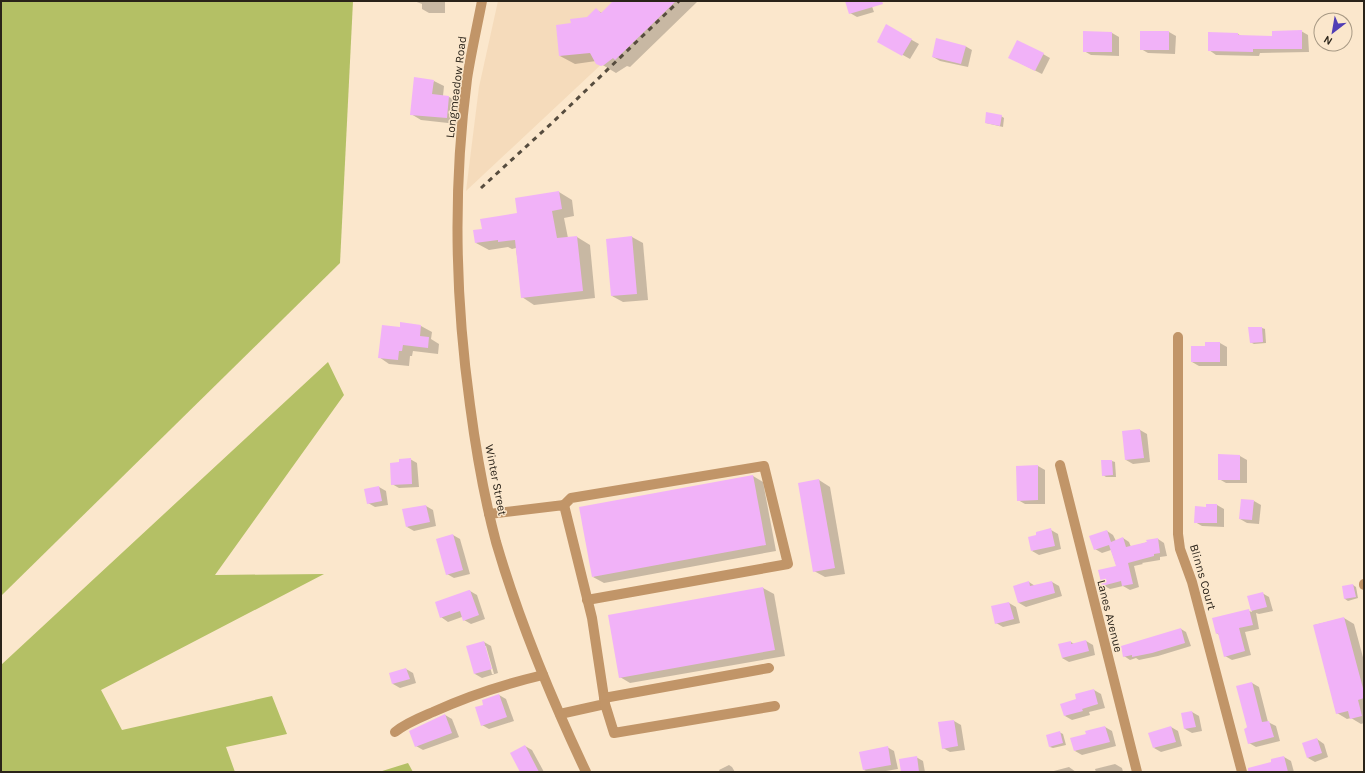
<svg xmlns="http://www.w3.org/2000/svg" width="1365" height="773" font-family="Karla,sans-serif">
<style>
.built{fill:#f5dbbb}
.forest{fill:#b4c065}
.shadow{fill:#0003;fill-rule:evenodd}
.building{fill:#f1b2f8}
.lines{fill:none;stroke-linecap:round;stroke-linejoin:round}
.minor{stroke:#c19568;stroke-width:10}
.rail{stroke:#564c3e;stroke-width:3;stroke-dasharray:5 5;stroke-linecap:butt}
.labels{text-anchor:middle;dominant-baseline:central;stroke-width:3;stroke-linejoin:round;paint-order:stroke}
.street-label{font-size:12px;fill:#2a2319;stroke:#fbe7cc}
</style>
<rect width="100%" height="100%" fill="#fbe7cc"/>
<polygon class="built" points="498,1 669,1 466,191 479,87"/>
<g class="forest">
<polygon points="1,1 353,1 340,263 1,596"/>
<polygon points="328,362 344,395 215,575 324,574 101,690 122,730 272,696 287,734 226,747 235,772 1,772 1,665"/>
<polygon points="408,763 413,772 379,772"/>
</g>
<g class="shadow">
<polygon points="414,1 445,1 445,13 429,13 422,9 422,4"/>
<polygon points="614,1 698,1 630,67 627,66 616,73 596,61 575,64 560,56 572,24 588,18 596,10 602,13"/>
<polygon points="846,1 870,1 874,12 857,17 850,13"/>
<polygon points="887,26 919,44 910,59 878,41"/>
<polygon points="1301,31 1308,35 1309,52 1260,53 1259,56 1216,55 1209,50 1238,34 1243,37 1273,38"/>
<polygon points="1169,32 1176,36 1175,54 1148,53 1141,49"/>
<polygon points="1112,33 1119,37 1119,56 1091,55 1084,51"/>
<polygon points="965,46 972,50 968,67 940,61 933,57"/>
<polygon points="1043,54 1050,58 1042,74 1016,61"/>
<polygon points="434,81 444,86 443,96 449,97 459,102 457,124 421,120 411,114"/>
<polygon points="1001,116 1004,118 1003,127 986,123"/>
<polygon points="559,192 572,200 574,216 564,218 568,238 577,237 590,245 595,298 534,305 522,297 516,248 512,249 508,247 489,250 476,243 483,230 518,214"/>
<polygon points="632,237 643,243 648,300 623,302 612,296"/>
<polygon points="401,323 421,326 432,332 431,339 439,344 438,354 413,351 412,356 410,356 409,366 389,364 379,357 401,329"/>
<polygon points="1262,328 1265,329 1266,343 1254,344 1250,342"/>
<polygon points="1220,343 1227,347 1227,366 1199,366 1192,362 1206,347"/>
<polygon points="1140,430 1147,434 1150,462 1133,464 1126,460 1123,432"/>
<polygon points="1219,455 1240,456 1247,460 1247,483 1226,483 1219,479"/>
<polygon points="410,459 417,463 419,487 399,488 392,484 400,463"/>
<polygon points="1112,461 1115,462 1116,477 1106,477 1103,475"/>
<polygon points="1038,466 1045,470 1045,504 1025,504 1018,500"/>
<polygon points="753,476 763,482 776,551 604,583 593,577"/>
<polygon points="819,480 830,487 845,574 825,577 814,571"/>
<polygon points="379,487 386,491 388,505 375,507 368,503"/>
<polygon points="1254,501 1261,505 1259,524 1247,523 1240,519"/>
<polygon points="1207,505 1217,505 1224,509 1224,527 1202,526 1195,522 1207,508"/>
<polygon points="426,506 433,510 436,526 414,531 407,527"/>
<polygon points="1051,530 1058,534 1061,549 1039,555 1032,551"/>
<polygon points="1107,531 1113,535 1116,541 1123,538 1129,542 1131,547 1158,539 1164,543 1167,556 1160,557 1160,560 1142,563 1143,564 1134,566 1139,587 1130,590 1123,586 1110,589 1103,585 1117,567 1111,550 1102,553 1095,549"/>
<polygon points="453,535 460,539 470,574 454,578 447,574"/>
<polygon points="1029,582 1035,586 1052,582 1059,586 1062,596 1026,607 1019,603 1015,587"/>
<polygon points="1353,585 1356,587 1358,598 1348,601 1345,599 1343,587"/>
<polygon points="763,588 774,594 785,656 630,683 620,677"/>
<polygon points="470,591 477,595 485,619 471,624 464,620 462,617 448,622 441,617"/>
<polygon points="1262,593 1269,597 1273,611 1259,614 1256,613 1259,629 1245,632 1251,655 1232,660 1225,656 1219,635 1217,633 1249,611 1252,612 1248,597"/>
<polygon points="1009,603 1016,607 1020,623 1003,627 996,623"/>
<polygon points="1344,618 1354,624 1364,661 1364,723 1361,724 1351,718 1347,719 1337,713 1314,625"/>
<polygon points="1181,629 1186,632 1191,646 1158,656 1139,660 1136,658 1130,660 1124,656"/>
<polygon points="1086,641 1093,645 1095,655 1069,662 1062,658 1071,642 1074,644"/>
<path d="M484 642 491 646 498 673 482 678 475 674ZM484 646H486L494 674H492Z"/>
<polygon points="406,669 413,673 416,683 400,688 393,684 390,674"/>
<polygon points="1252,683 1259,687 1268,722 1276,726 1280,741 1256,747 1249,743 1247,729"/>
<polygon points="1094,690 1101,694 1105,708 1089,712 1090,715 1072,720 1065,716 1077,700"/>
<polygon points="499,695 506,699 514,721 489,729 482,725"/>
<polygon points="1192,712 1199,716 1202,731 1192,733 1185,729 1182,714"/>
<polygon points="445,715 452,719 459,737 423,750 416,746"/>
<polygon points="954,721 961,725 965,750 950,752 943,748"/>
<polygon points="1105,727 1112,731 1116,746 1082,755 1075,751 1087,734"/>
<polygon points="1171,727 1178,731 1182,746 1161,752 1154,748"/>
<polygon points="1059,732 1063,734 1066,745 1053,748 1050,747"/>
<polygon points="1317,739 1324,744 1328,757 1315,762 1308,758"/>
<polygon points="525,746 532,750 544,772 521,772"/>
<polygon points="887,747 894,751 898,769 880,772 868,772 864,770"/>
<polygon points="916,757 923,761 925,772 902,772"/>
<polygon points="1284,757 1291,761 1294,772 1260,772"/>
<polygon points="1115,764 1122,768 1123,772 1096,772 1095,769"/>
<polygon points="729,765 732,767 735,772 720,772 719,770"/>
<polygon points="1069,767 1076,772 1050,772"/>
</g>
<g class="building">
<polygon points="613,1 676,1 615,60 613,58 604,65 601,66 596,64 590,53 559,56 556,25 571,23 570,19 587,17 596,8 601,13"/>
<polygon points="845,1 882,1 883,4 849,14"/>
<polygon points="886,24 912,39 902,56 877,42"/>
<polygon points="1302,30 1302,49 1253,49 1253,52 1208,51 1208,32 1238,33 1238,35 1272,36 1272,31"/>
<polygon points="1083,31 1112,32 1112,52 1083,52"/>
<rect x="1140" y="31" width="29" height="19"/>
<polygon points="936,38 966,46 961,64 932,57"/>
<polygon points="1017,40 1044,53 1035,71 1008,58"/>
<polygon points="414,77 434,80 432,94 449,96 447,118 410,115"/>
<polygon points="986,112 1002,115 1000,126 985,123"/>
<polygon points="559,191 562,209 552,211 557,238 577,236 583,291 521,298 515,240 498,242 498,240 475,243 473,230 482,229 480,219 517,213 515,198"/>
<polygon points="632,236 637,294 611,296 606,239"/>
<polygon points="400,322 421,325 420,336 429,337 428,348 403,345 402,351 399,351 398,360 378,358 382,325 400,327"/>
<polygon points="1248,327 1262,327 1263,342 1250,343"/>
<polygon points="1205,342 1220,342 1220,362 1191,362 1191,346 1205,346"/>
<polygon points="1140,429 1144,458 1125,460 1122,431"/>
<polygon points="1218,454 1240,455 1240,480 1218,480"/>
<polygon points="411,458 412,484 391,485 390,463 399,462 399,459"/>
<polygon points="1101,460 1112,460 1113,475 1102,476"/>
<polygon points="1038,465 1038,500 1017,501 1016,466"/>
<polygon points="753,475 766,545 592,577 579,507"/>
<polygon points="819,479 835,568 813,572 798,483"/>
<polygon points="379,486 382,501 367,504 364,489"/>
<polygon points="1241,499 1254,500 1252,520 1239,519"/>
<polygon points="1206,504 1217,504 1217,523 1194,523 1195,506 1206,507"/>
<polygon points="426,505 430,522 406,527 402,509"/>
<polygon points="1051,528 1055,546 1031,551 1028,537 1036,535 1036,532"/>
<polygon points="1107,530 1111,542 1123,537 1126,547 1147,542 1146,540 1158,538 1160,553 1154,554 1154,556 1128,563 1133,584 1122,586 1121,581 1102,586 1098,570 1116,566 1109,545 1094,550 1089,536"/>
<polygon points="453,534 463,570 446,575 436,539"/>
<polygon points="1029,581 1030,586 1052,581 1055,593 1018,603 1013,586"/>
<polygon points="1353,584 1356,597 1344,599 1342,586"/>
<polygon points="763,587 775,650 619,678 608,615"/>
<polygon points="469,590 470,590 479,615 463,621 460,611 440,618 435,602"/>
<polygon points="1263,592 1267,607 1251,611 1247,596"/>
<polygon points="1009,602 1014,619 995,624 991,606"/>
<polygon points="1249,609 1253,625 1239,628 1245,651 1224,657 1218,633 1216,634 1212,618"/>
<polygon points="1344,617 1364,692 1364,698 1358,700 1362,716 1350,719 1348,711 1336,714 1313,625"/>
<polygon points="1181,628 1185,643 1152,653 1132,657 1132,655 1123,657 1121,646"/>
<polygon points="1086,640 1089,651 1062,658 1058,644 1071,641 1071,644"/>
<polygon points="484,641 492,669 474,674 466,646"/>
<polygon points="406,668 410,679 392,684 389,673"/>
<polygon points="1252,682 1262,722 1269,721 1274,737 1248,744 1244,729 1246,728 1247,727 1236,686"/>
<polygon points="1094,689 1098,704 1082,709 1083,711 1064,716 1060,704 1076,699 1075,694"/>
<polygon points="499,694 507,717 481,726 475,707 483,705 482,700"/>
<polygon points="1192,711 1196,727 1184,729 1181,713"/>
<polygon points="445,714 452,733 415,747 409,731"/>
<polygon points="954,720 958,746 942,749 938,722"/>
<polygon points="1105,726 1110,742 1074,751 1070,738 1086,734 1085,731"/>
<polygon points="1171,726 1176,742 1153,748 1148,733"/>
<polygon points="1060,731 1063,743 1049,747 1046,735"/>
<polygon points="1317,738 1322,753 1307,758 1302,743"/>
<polygon points="525,745 539,772 520,772 510,753"/>
<polygon points="888,746 891,765 863,770 859,752"/>
<polygon points="917,756 919,772 901,772 899,759"/>
<polygon points="1284,756 1288,772 1248,772 1248,768 1271,762 1271,759"/>
</g>
<g class="lines">
<g class="minor">
<path d="M482 1C477 27 471 53 467 79 453 187 455 297 470 405 476 451 484 497 496 542 519 621 551 698 586 772"/>
<polyline points="1178,337 1178,534 1180,549 1192,582 1242,772"/>
<polyline points="1060,465 1137,772"/>
<polyline points="564,505 571,498 764,466 788,564 587,600"/>
<polyline points="489,514 564,505 592,618 605,704 560,714"/>
<polyline points="1364,584 1364,585"/>
<polyline points="604,698 769,668"/>
<polyline points="605,704 614,733 775,706"/>
<path d="M395 732C406 723 419 718 433 712 468 696 505 684 543 675"/>
</g>
<polyline class="rail" points="481,188 553,122 679,1"/>
</g>
<g class="labels">
<g class="street-label">
<text transform="translate(456 87) rotate(-83)">Longmeadow Road</text>
<text transform="translate(496 480) rotate(79)">Winter Street</text>
<text transform="translate(1203 577) rotate(74)">Blinns Court</text>
<text transform="translate(1110 616) rotate(76)">Lanes Avenue</text>
</g>
</g>
<rect width="1365" height="773" fill="none" stroke="#2a2319" stroke-width="4"/>
<g transform="translate(1333 32) rotate(211)"><circle r="19" fill="#fbe7cc" stroke="#a79984"/>
<path d="M0-3L7 15L0 10L-7 15Z" fill="#513eb5"/>
<text y="-6" font-size="11" font-weight="bold" text-anchor="middle" fill="#2a2319">N</text>
</g>
</svg>
